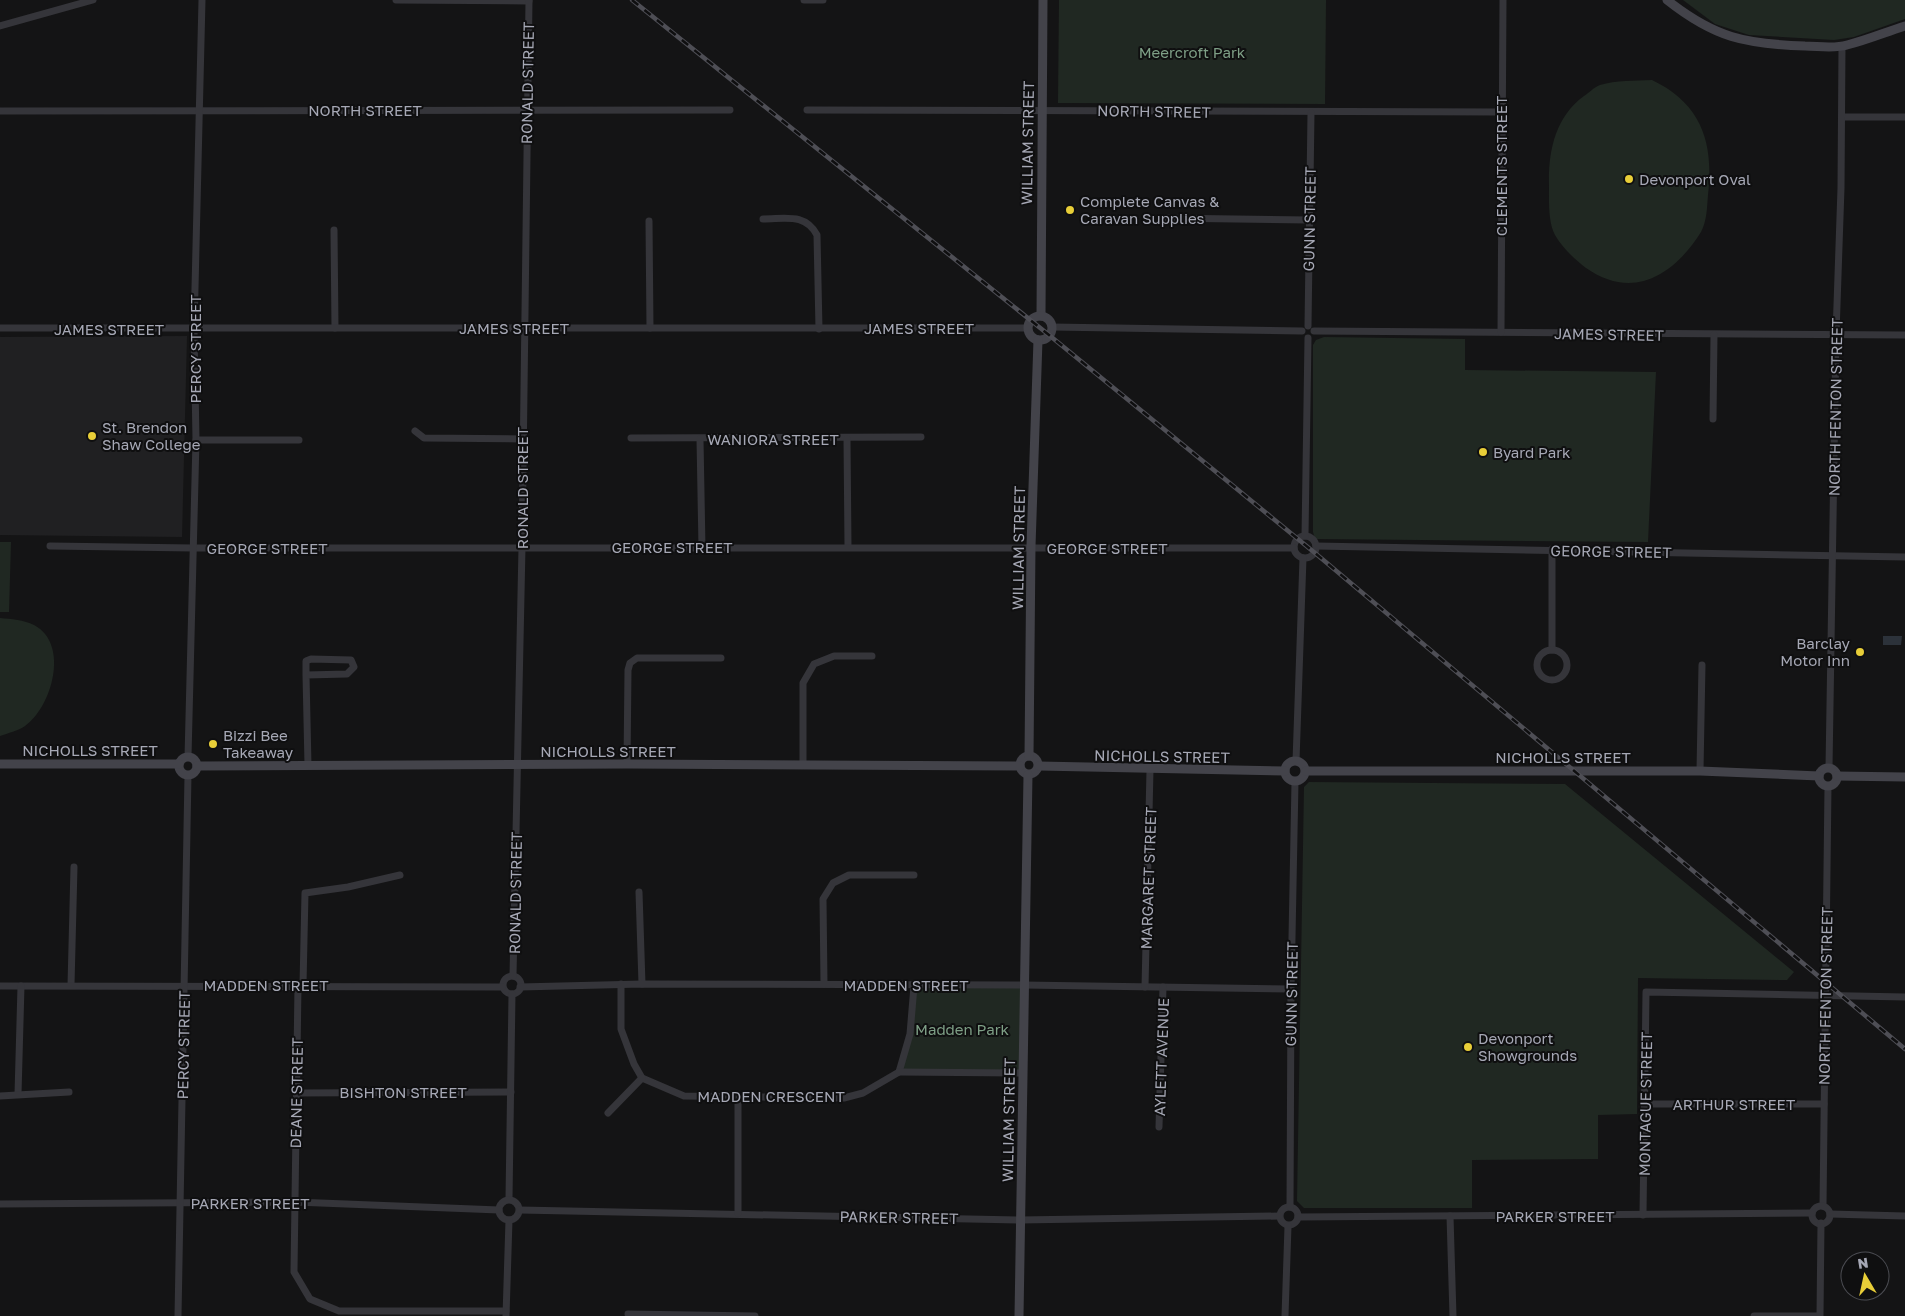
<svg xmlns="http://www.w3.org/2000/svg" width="1905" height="1316" font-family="'Golos Text',sans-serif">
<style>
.built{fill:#202022}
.green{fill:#202822}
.water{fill:#2c323a}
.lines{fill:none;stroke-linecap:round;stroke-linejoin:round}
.street{stroke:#35353a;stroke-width:7}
.secondary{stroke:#43434a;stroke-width:9}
.rail-casing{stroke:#4e4e55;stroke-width:4.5}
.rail{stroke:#0f0f10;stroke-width:2.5;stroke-dasharray:8;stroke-linecap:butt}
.poi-dot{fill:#e8ce38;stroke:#0f0f10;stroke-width:2}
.labels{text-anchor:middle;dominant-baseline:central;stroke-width:4;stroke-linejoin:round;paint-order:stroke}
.park-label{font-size:15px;fill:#7e9f86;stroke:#0f0f10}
.street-label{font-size:15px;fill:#a6a8b5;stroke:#0f0f10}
.poi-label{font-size:15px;fill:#a6a8b5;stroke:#0f0f10;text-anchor:start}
</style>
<rect width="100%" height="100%" fill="#141415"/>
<polygon class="built" points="187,336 182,537 0,535 0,337"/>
<g class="green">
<polygon points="1059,0 1326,0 1325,104 1058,103"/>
<polygon points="1683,0 1905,0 1905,19 1854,37 1834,40 1749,35 1715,24"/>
<path d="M1652 80C1702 104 1714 143 1708 195 1707 207 1707 221 1701 232 1674 275 1633 301 1586 268 1574 259 1562 247 1555 235 1548 222 1549 201 1549 186 1548 152 1555 117 1584 96 1589 93 1594 87 1600 85 1616 80 1635 81 1652 80Z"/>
<polygon points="1324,337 1465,339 1465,370 1656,372 1648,542 1315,539 1313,532 1313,345 1316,340"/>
<polygon points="0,542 11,542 9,612 0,612"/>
<path d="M0 618C11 619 24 620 34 625 70 644 52 707 25 726 18 731 8 733 0 736Z"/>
<polygon points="1309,782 1565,784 1794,972 1787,980 1638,978 1637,1114 1598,1115 1598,1159 1472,1160 1472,1208 1304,1208 1297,1201 1304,787"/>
<polygon points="1024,985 1023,1073 899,1072 910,1034 914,986"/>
</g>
<polygon class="water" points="1883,636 1902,636 1901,645 1883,645"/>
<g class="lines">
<g class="street">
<polyline points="396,0 529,1"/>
<polyline points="804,0 823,0"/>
<polyline points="0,26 93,0"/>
<polyline points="807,110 1500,112"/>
<polyline points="0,111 730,110"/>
<polyline points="1842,117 1905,117"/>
<polyline points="1163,218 1308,220"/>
<path d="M763 219C786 219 805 213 817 235L819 329"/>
<polyline points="649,221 650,328"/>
<polyline points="334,230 335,328"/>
<polyline points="1308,326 1311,113"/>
<polyline points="1052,327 1302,331"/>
<polyline points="0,328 1028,328"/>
<polyline points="1314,331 1905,335"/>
<polyline points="1501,332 1503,0"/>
<polyline points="1713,419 1714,335"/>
<polyline points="415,431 424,438 523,439"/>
<polyline points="631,438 921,437"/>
<polyline points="700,439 702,548"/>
<polyline points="847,439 848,546"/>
<polyline points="196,440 299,440"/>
<circle cx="1305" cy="547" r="11"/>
<polyline points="1305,536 1308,338"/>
<polyline points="50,546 193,548 1294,548"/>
<polyline points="1316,546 1905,557"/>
<polyline points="1552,549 1552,650"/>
<circle cx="1552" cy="665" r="15"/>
<polyline points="306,675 347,674 354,667 351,660 311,659 306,661 306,675 308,765"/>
<polyline points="188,757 196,440 194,329 202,0"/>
<polyline points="1296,761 1303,558"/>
<polyline points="627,764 628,670 630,663 637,658 721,658"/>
<polyline points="803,765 803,683 814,664 834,656 872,656"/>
<polyline points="1829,768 1836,334 1841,188 1842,46"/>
<polyline points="1700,771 1702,665"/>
<polyline points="639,892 642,984"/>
<circle cx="512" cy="985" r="9"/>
<polyline points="513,976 522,547 529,0"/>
<polyline points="621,984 621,1029 634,1064 642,1078 684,1096 844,1098 863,1093 899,1072 910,1034 914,986"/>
<polyline points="824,984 823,899 833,883 849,875 914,875"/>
<polyline points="71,985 74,867"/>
<polyline points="298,985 294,1272 310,1299 339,1311 506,1311"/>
<polyline points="303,985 305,893 348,887 400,875"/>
<polyline points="0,986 502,987"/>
<polyline points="520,987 642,984 1024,985 1291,989"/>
<polyline points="1145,987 1150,770"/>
<polyline points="899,1072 1023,1073"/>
<polyline points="296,1093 511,1092"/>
<polyline points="18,1094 21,986"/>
<polyline points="0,1096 69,1092"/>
<polyline points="1645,1104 1824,1104"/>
<polyline points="608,1113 642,1078"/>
<polyline points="1159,1127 1163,987"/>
<polyline points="509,1199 512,994"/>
<circle cx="509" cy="1210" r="10"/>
<polyline points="0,1204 295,1202 499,1210"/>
<polyline points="1823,1206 1828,786"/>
<circle cx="1821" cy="1215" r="9"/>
<circle cx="1289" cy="1216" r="9"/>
<polyline points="1290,1207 1291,989 1295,782"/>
<polyline points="520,1210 1020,1220 1279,1216"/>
<polyline points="738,1213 738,1098"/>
<polyline points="1830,1214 1905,1216"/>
<polyline points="1643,1215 1646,992 1905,997"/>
<polyline points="1450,1216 1453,1316"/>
<polyline points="1298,1217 1812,1213"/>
<polyline points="628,1314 755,1316"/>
<polyline points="178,1316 188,775"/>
<polyline points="506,1316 509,1220"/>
<polyline points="1285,1316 1288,1226"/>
<polyline points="1754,1316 1818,1316"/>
<polyline points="1820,1316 1821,1223"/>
</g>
<g class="secondary">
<path d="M1667 0C1715 38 1745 44 1805 46 1818 46 1834 49 1847 45 1867 40 1886 32 1905 26"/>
<polyline points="1041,316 1043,0"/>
<circle cx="1040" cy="328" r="12"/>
<circle cx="1029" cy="765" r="9"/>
<polyline points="1029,756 1031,546 1038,340"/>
<circle cx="188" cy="766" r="9"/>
<circle cx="1295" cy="771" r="10"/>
<polyline points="0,764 179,764"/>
<polyline points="197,766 627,764 1020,766"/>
<polyline points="1039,766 1285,771"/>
<circle cx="1828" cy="777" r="9"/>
<polyline points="1306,771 1700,771 1819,776"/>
<polyline points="1837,776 1905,777"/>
<polyline points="1019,1316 1028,775"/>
</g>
<defs>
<polyline id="rail" points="632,0 1049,335 1315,553 1905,1049"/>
</defs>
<use href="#rail" class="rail-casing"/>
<use href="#rail" class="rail"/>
</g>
<g class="poi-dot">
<circle cx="1629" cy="179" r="5"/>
<circle cx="1070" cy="210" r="5"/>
<circle cx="92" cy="436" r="5"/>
<circle cx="1483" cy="452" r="5"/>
<circle cx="1860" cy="652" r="5"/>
<circle cx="213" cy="744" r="5"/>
<circle cx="1468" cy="1047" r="5"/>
</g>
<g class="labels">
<g class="park-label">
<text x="1192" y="52">Meercroft Park</text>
<text x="962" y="1029">Madden Park</text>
</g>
<g class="street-label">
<text transform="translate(527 83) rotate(-89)">RONALD STREET</text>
<text x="365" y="110">NORTH STREET</text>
<text transform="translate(1154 111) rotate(1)">NORTH STREET</text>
<text transform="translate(1027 143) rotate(-89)">WILLIAM STREET</text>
<text transform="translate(1501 166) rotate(-90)">CLEMENTS STREET</text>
<text transform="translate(1309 219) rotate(-89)">GUNN STREET</text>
<text x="514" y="328">JAMES STREET</text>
<text x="919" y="328">JAMES STREET</text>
<text x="109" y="329">JAMES STREET</text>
<text transform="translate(1609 334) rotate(1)">JAMES STREET</text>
<text transform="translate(195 349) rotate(-90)">PERCY STREET</text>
<text transform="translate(1835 407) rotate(-89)">NORTH FENTON STREET</text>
<text x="773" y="439">WANIORA STREET</text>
<text transform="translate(522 488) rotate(-90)">RONALD STREET</text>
<text x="672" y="547">GEORGE STREET</text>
<text x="267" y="548">GEORGE STREET</text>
<text transform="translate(1018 548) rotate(-89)">WILLIAM STREET</text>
<text x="1107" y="548">GEORGE STREET</text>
<text transform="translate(1611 551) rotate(1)">GEORGE STREET</text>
<text x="90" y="750">NICHOLLS STREET</text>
<text x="608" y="751">NICHOLLS STREET</text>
<text transform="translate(1162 756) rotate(1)">NICHOLLS STREET</text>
<text x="1563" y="757">NICHOLLS STREET</text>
<text transform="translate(1148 878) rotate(-88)">MARGARET STREET</text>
<text transform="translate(515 893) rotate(-89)">RONALD STREET</text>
<text x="266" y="985">MADDEN STREET</text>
<text x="906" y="985">MADDEN STREET</text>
<text transform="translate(1291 994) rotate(-89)">GUNN STREET</text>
<text transform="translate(1825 996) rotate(-89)">NORTH FENTON STREET</text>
<text transform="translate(183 1045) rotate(-89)">PERCY STREET</text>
<text transform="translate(1161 1057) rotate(-88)">AYLETT AVENUE</text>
<text x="403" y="1092">BISHTON STREET</text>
<text transform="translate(296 1093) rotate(-89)">DEANE STREET</text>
<text x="771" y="1096">MADDEN CRESCENT</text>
<text transform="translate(1645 1104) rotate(-89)">MONTAGUE STREET</text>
<text x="1734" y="1104">ARTHUR STREET</text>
<text transform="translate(1008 1120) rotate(-89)">WILLIAM STREET</text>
<text x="250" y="1203">PARKER STREET</text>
<text x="1555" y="1216">PARKER STREET</text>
<text transform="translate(899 1217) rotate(1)">PARKER STREET</text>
</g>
<g class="poi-label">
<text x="1639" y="179">Devonport Oval</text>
<text x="1080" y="201">Complete Canvas &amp;<tspan x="1080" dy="17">Caravan Supplies</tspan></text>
<text x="102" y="427">St. Brendon<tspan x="102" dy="17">Shaw College</tspan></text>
<text x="1493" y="452">Byard Park</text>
<text x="1850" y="643" text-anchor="end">Barclay<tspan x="1850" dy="17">Motor Inn</tspan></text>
<text x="223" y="735">Bizzi Bee<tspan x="223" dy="17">Takeaway</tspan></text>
<text x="1478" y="1038">Devonport<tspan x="1478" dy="17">Showgrounds</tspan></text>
</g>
</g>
<g transform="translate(1865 1276) rotate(351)"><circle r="24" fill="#0f0f10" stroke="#4b4c52"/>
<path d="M0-4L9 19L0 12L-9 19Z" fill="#e8ce38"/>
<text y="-8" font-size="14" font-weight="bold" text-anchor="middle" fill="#a6a8b5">N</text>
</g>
</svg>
